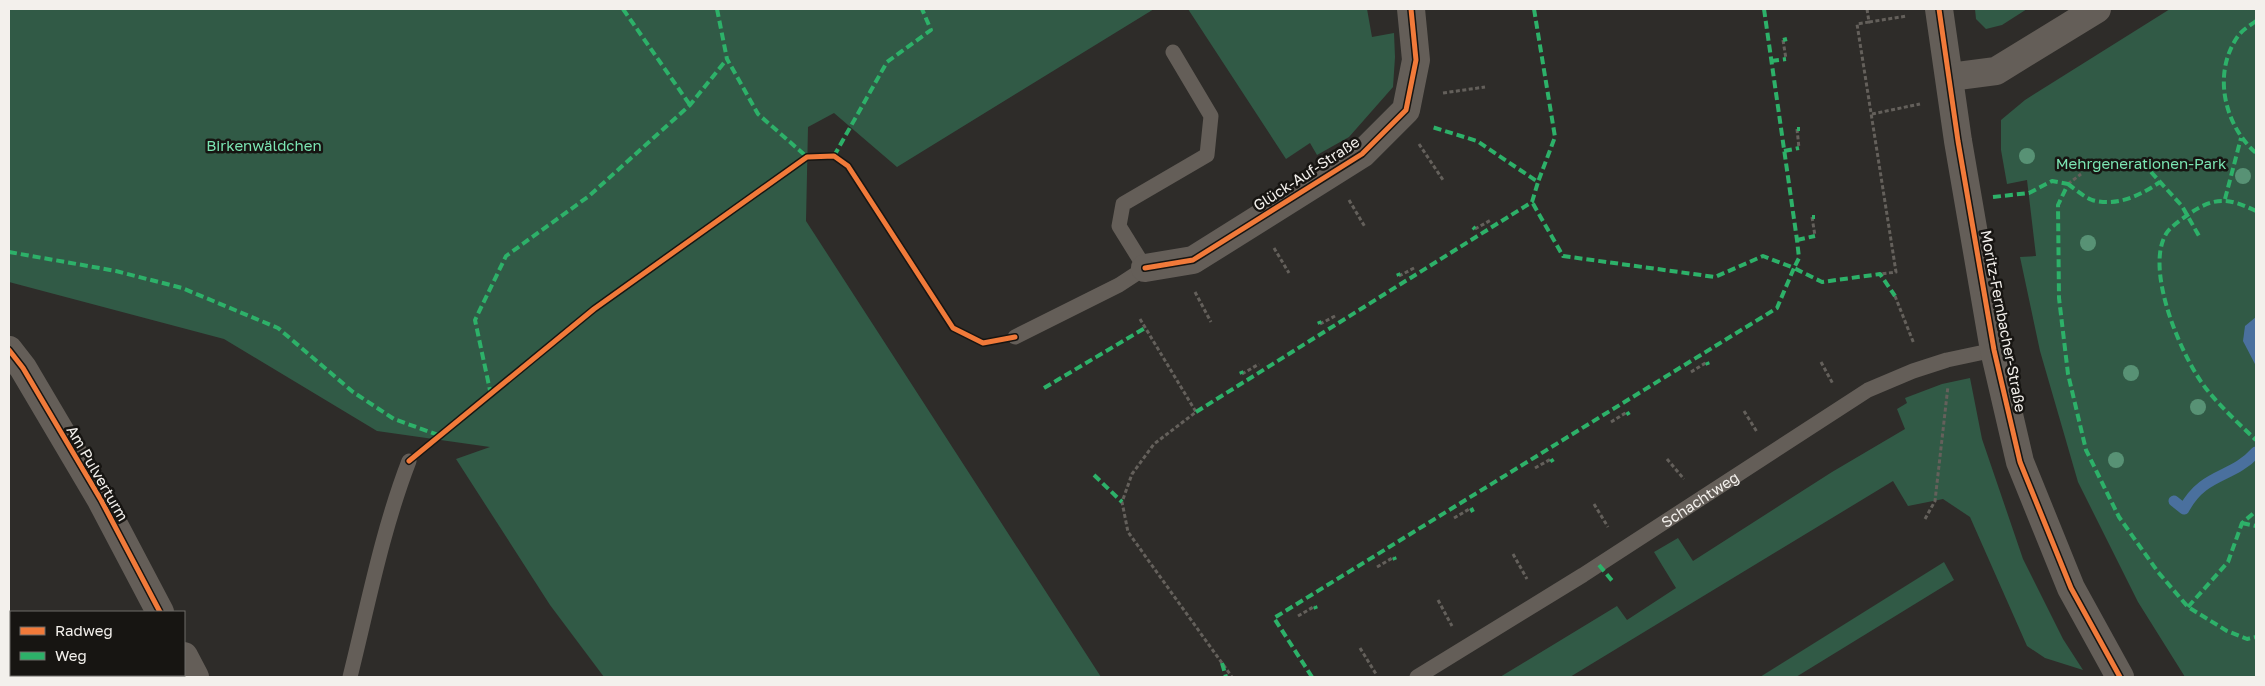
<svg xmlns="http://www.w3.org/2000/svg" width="2265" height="686" font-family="'Golos Text',sans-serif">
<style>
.green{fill:#315a46}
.water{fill:#4a709e}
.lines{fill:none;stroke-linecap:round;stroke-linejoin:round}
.stream{stroke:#4a709e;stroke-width:11}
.path{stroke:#64605b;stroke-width:3;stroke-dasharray:4 2.5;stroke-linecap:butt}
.service{stroke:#645e58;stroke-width:15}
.minor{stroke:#645e58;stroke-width:28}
.quiet{stroke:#2db169;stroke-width:4;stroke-dasharray:8 4;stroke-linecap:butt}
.cycleway-casing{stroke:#171512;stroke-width:8}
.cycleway{stroke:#f17a3a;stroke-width:5}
.tree{fill:#589275}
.labels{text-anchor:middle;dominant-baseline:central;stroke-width:5;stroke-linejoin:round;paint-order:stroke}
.park-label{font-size:15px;fill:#7be5b3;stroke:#171512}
.street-label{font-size:15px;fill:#f3f0ec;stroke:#171512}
</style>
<rect width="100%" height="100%" fill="#2e2c29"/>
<g class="green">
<polygon points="9,9 1154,9 897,167 834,113 808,127 806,221 1101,677 604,677 550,605 456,459 490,447 377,431 224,339 9,282"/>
<polygon points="1188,9 1367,9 1372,37 1394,33 1395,57 1393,87 1349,137 1317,155 1310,143 1286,159"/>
<polygon points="1975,9 2027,9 2002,25 1986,29 1976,19"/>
<polygon points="2170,9 2256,9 2256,677 2185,677 2138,602 2078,482 2040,351 2020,257 2036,256 2027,180 2007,184 2001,150 2001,120 2025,100"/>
<polygon points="1970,378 1982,439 2023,559 2063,639 2083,670 2045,658 2027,646 1970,517 1943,499 1908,506 1893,481 1570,677 1500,677 1617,606 1627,620 1676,588 1654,552 1678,538 1693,561 1832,472 1905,429 1897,409 1907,403 1905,398 1942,384"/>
<polygon points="1944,562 1954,580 1796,677 1760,677"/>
</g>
<polygon class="water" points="2256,317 2256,366 2243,341 2245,326"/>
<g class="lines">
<path class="stream" d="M2174 501 2184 509C2204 472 2232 479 2256 452"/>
<g class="path">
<polyline points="1867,9 1869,22 1857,24 1896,272 1880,274"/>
<polyline points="1869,22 1907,16"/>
<polyline points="1783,40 1786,59"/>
<polyline points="1443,93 1485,87"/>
<polyline points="1872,114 1920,104"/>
<polyline points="1797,129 1799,148"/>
<polyline points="1419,144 1443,180"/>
<polyline points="2068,184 2081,174"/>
<polyline points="1349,200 1365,227"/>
<polyline points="1812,217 1815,236"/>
<polyline points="1475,229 1491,220"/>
<polyline points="1274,248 1289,273"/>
<polyline points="1399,276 1416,267"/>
<polyline points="1195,292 1211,322"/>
<polyline points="1895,296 1914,344"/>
<polyline points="1140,319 1196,412 1154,444 1132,474 1122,502 1128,532 1232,677"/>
<polyline points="1320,324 1337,315"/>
<polyline points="1821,362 1833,384"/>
<polyline points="1691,372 1707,362"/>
<polyline points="1242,374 1259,364"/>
<polyline points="1744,411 1757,432"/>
<polyline points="1611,422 1627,412"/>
<polyline points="1667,459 1684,479"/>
<polyline points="1535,468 1551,459"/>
<polyline points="1594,504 1608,527"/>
<polyline points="1454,518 1471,508"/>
<polyline points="1925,519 1935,501 1948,386"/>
<polyline points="1513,554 1527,579"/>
<polyline points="1377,567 1394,557"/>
<polyline points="1438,600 1452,626"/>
<polyline points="1298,616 1315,606"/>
<polyline points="1360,648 1376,674"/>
</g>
<g class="service">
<polyline points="1015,337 1119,285 1145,268 1119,226 1123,204 1207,155 1211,116 1173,52"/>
<path d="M350 677C368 605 382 531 409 461"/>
<path id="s1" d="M1417 677 1583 575 1868 390 1913 371 1947 360 1994 350"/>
</g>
<g class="minor">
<polyline points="1939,9 1958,141 1994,350 2020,462 2071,588 2120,677"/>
<polyline points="1950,77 1996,71 2097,9"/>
<polyline points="1145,268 1193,260 1362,154 1406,110 1416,60 1411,9"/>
<polyline points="9,350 23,368 101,500 160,612"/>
<polyline points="184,656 195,677"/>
</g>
<g class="quiet">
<polyline points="623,9 690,105"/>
<polyline points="717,9 727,59 758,114 807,157"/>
<polyline points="1534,9 1555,137 1538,182"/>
<polyline points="1764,9 1797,240 1799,258 1794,268 1822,282 1880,274 1895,296"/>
<path d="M2256 21C2251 25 2242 30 2238 36 2212 73 2224 125 2256 153"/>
<polyline points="1783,40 1787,39"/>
<polyline points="1771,61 1786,59"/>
<polyline points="1797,129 1800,129"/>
<polyline points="1784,151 1799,148"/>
<polyline points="834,156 887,62 931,30 922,9"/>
<polyline points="2151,172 2182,206 2199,236"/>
<path d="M2068 184C2075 189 2084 197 2092 200 2117 207 2141 195 2160 182"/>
<polyline points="1993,197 2029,193 2052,181 2068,184 2058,205 2059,298 2068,374 2086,450 2119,517 2158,572 2188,607 2227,631 2247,639 2256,637"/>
<polyline points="2225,199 2241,138"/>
<path d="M2256 211C2229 198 2215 196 2189 214 2182 219 2170 227 2166 234 2144 271 2183 361 2208 391 2222 408 2240 425 2256 440"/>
<polyline points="1812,217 1815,217"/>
<polyline points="1473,227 1475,229"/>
<polyline points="1797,240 1815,236"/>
<polyline points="9,252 116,271 182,288 278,328 353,392 394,419 441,436"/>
<polyline points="1398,273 1399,276"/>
<polyline points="1319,321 1320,324"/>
<polyline points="1707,362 1708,365"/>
<polyline points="1241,371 1242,374"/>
<polyline points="1044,388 1145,328"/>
<polyline points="491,395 475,320 506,256 589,196 690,105 727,59"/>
<polyline points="1196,412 1532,202 1538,182 1477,141 1432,127"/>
<polyline points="1627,412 1629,415"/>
<polyline points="1551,459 1553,462"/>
<polyline points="1094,475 1122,502"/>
<polyline points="1471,508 1473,512"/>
<polyline points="2242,523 2256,526"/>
<polyline points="1394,557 1395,560"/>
<polyline points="1599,565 1614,583"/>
<polyline points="1315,606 1316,609"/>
<polyline points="2188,607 2228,562 2242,523 2256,511"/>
<polyline points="1222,663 1226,677"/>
<polyline points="1312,677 1274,618 1777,308 1794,268 1763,256 1715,277 1563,256 1532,202"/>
</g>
<defs>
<g id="cycleway">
<polyline points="1939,9 1958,141 1994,350 2020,462 2071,588 2120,677"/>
<polyline points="1145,268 1193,260 1362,154 1406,110 1416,60 1411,9"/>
<polyline points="9,350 23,368 101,500 160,612"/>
<polyline points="409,461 594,309 807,157 834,156 848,166 953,328 983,343 1015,337"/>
</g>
</defs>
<use href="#cycleway" class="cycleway-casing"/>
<use href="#cycleway" class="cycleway"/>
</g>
<g class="tree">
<circle cx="2027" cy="156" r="8"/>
<circle cx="2243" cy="176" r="8"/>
<circle cx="2088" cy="243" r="8"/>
<circle cx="2131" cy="373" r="8"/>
<circle cx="2198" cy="407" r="8"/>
<circle cx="2116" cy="460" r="8"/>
</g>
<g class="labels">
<g class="park-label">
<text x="264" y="145">Birkenwäldchen</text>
<text x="2141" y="163">Mehrgenerationen-Park</text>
</g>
<g class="street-label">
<text transform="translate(1306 173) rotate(-33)">Glück-Auf-Straße</text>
<text transform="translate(2004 321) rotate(79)">Moritz-Fernbacher-Straße</text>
<text transform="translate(98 473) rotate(60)">Am Pulverturm</text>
<text stroke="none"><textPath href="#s1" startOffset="334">Schachtweg</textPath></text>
</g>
</g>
<rect width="2265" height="686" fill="none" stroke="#f3f0ec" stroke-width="20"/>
<rect x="10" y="611" width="175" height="65" fill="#171512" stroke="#6f6d69"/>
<rect x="20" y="627" width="25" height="8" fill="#f17a3a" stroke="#6f6d69"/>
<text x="55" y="636" font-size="15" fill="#f3f0ec">Radweg</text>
<rect x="20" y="652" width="25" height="8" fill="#2db169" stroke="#6f6d69"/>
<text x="55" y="661" font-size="15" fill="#f3f0ec">Weg</text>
</svg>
